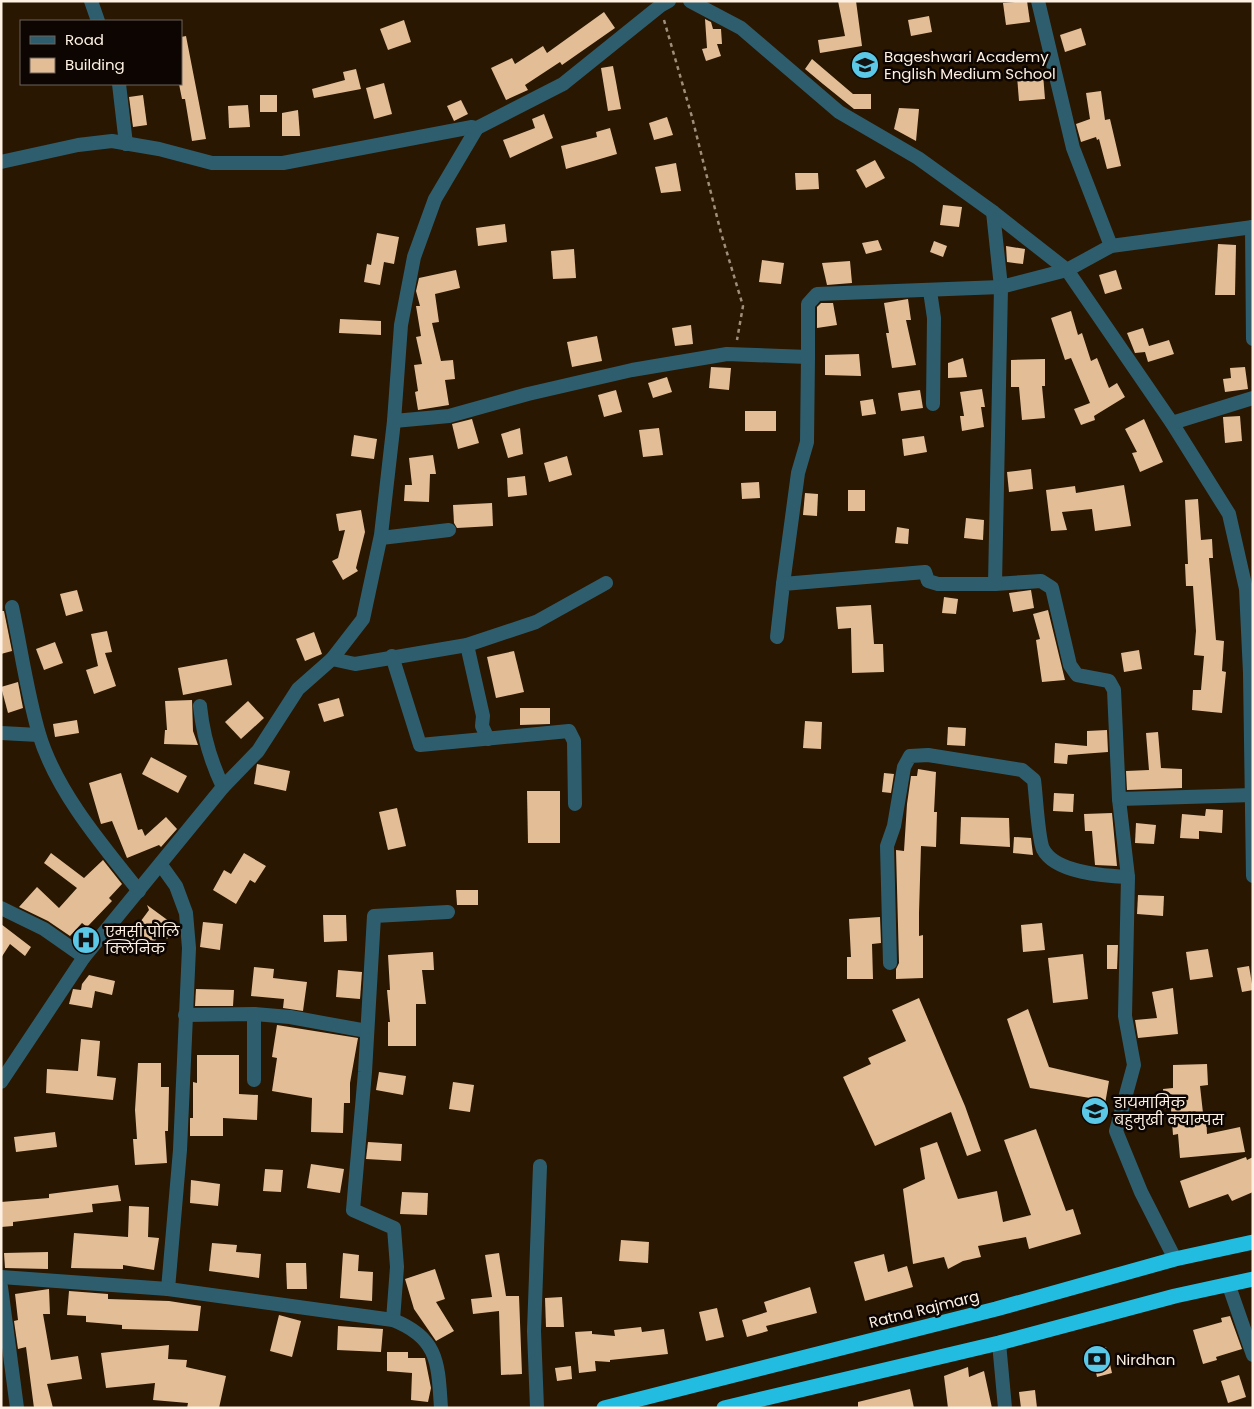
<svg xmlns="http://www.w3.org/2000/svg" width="1254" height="1409" font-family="Poppins,'Noto Sans Devanagari',sans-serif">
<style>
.building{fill:#e3bd96}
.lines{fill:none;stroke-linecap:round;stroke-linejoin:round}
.path{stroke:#9e8e7c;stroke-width:2.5;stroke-dasharray:4 4;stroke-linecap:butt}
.minor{stroke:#2e5e6d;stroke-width:14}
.highway{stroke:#22bce1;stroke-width:15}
.labels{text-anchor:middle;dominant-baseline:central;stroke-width:5;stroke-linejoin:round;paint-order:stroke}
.poi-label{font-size:15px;fill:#fef1e3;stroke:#0c0501;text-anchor:start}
.street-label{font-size:15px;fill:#fef1e3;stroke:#0c0501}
</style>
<rect width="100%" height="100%" fill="#2a1701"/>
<g class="building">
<polygon points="838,1 856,1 862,46 820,53 818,40 845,36"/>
<polygon points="1027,1 1030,22 1006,25 1003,3"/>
<polygon points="604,12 615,28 562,65 560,62 525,85 528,90 506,100 491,68 512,58 515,64 543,46 547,53"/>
<polygon points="929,16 932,32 911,36 908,20"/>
<polygon points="705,19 711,22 713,29 721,29 722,44 717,44 721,56 706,61 702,49 707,48"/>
<polygon points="404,20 411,42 388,50 380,29"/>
<polygon points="1081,28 1086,45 1065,52 1060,35"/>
<polygon points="186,36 206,139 192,141 185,99 182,99 179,84 181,84 181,37"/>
<polygon points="812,59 853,94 871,94 871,109 854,109 823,84 805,69"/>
<polygon points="613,66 621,109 608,111 601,68"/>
<polygon points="356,69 361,89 314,98 312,89 345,80 343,72"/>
<polygon points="1043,74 1045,99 1019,101 1017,76"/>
<polygon points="384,83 392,114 374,119 366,88"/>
<polygon points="1101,91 1105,120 1110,119 1121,166 1107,169 1099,139 1097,140 1096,137 1081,142 1076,124 1090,119 1086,93"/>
<polygon points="143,95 147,125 133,127 129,97"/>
<rect x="260" y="95" width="17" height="17"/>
<polygon points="461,100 468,114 454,121 447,106"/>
<polygon points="248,105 250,127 229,128 228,106"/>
<polygon points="899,108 919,109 916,141 894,129"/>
<polygon points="298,110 300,136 282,136 282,113"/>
<polygon points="544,114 553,138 510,158 503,140 535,128 532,119"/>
<polygon points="667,117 673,135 654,140 649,123"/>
<polygon points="610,128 617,154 566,169 561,146 597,137 596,132"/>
<polygon points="875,160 885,178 866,188 856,170"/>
<polygon points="676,163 681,191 661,193 655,167"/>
<polygon points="795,173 818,173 819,189 796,190"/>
<polygon points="943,205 962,207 959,227 940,225"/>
<polygon points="505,224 507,242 478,246 476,228"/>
<polygon points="377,233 399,237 394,264 384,262 380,285 364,282 367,264 371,265"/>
<polygon points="878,240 882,250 866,254 862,243"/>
<polygon points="934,241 947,246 943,257 930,252"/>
<polygon points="1218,244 1236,245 1235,295 1215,295"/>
<polygon points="1006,246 1025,249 1023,264 1007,262"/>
<polygon points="574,249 576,278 553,279 551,251"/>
<polygon points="762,260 784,263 781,284 759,282"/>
<polygon points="850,261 852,283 827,285 822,263"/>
<polygon points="456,270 460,288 435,294 439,322 432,323 441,361 453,360 455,379 445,380 449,405 418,410 415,392 418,391 414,365 422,364 416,337 421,336 416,306 420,306 416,291 419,278"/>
<polygon points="1116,270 1122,289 1105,294 1099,275"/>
<polygon points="908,299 911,320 906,320 916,365 892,368 886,333 889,333 884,303"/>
<polygon points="821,303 833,303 837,325 817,328 817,307"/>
<polygon points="1071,311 1078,335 1082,333 1091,361 1097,358 1109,388 1117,383 1125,397 1094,416 1095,420 1081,425 1074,409 1090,403 1071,358 1065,360 1051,318"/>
<polygon points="340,319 381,321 381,335 339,333"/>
<polygon points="691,325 693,344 675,346 672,328"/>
<polygon points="1143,328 1149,346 1169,340 1174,354 1148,362 1145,352 1135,353 1127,333"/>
<polygon points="597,336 602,361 572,367 567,342"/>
<polygon points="859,354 861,376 825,375 825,355"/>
<polygon points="963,358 967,377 948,378 948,363"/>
<polygon points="1045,359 1045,386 1042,386 1045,418 1022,420 1019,387 1011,387 1011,360"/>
<polygon points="711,367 731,368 729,390 709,388"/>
<polygon points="1245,367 1248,389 1225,392 1223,379 1231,378 1230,368"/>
<polygon points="667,377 672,392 653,398 648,383"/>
<polygon points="982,389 985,407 981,407 984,427 962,431 960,416 964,416 960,392"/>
<polygon points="616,390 622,412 604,417 598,395"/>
<polygon points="920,390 923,408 901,411 898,393"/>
<polygon points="873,399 876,414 862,416 860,401"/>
<rect x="745" y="411" width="31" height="20"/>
<polygon points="1240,416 1242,441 1225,443 1223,417"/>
<polygon points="472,419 479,443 458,449 452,424"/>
<polygon points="1144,419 1163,462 1140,472 1132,453 1137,452 1125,429"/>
<polygon points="520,428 523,454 508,458 501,434"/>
<polygon points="659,428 663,455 643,457 639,430"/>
<polygon points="354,435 377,439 374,459 351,456"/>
<polygon points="924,436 927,452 904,456 902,439"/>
<polygon points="433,455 436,474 430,474 429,502 404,501 405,485 412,485 409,458"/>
<polygon points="567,456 572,475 549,482 544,463"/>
<polygon points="1031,469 1033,489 1009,492 1007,472"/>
<polygon points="525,476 527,495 508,497 507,478"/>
<polygon points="759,482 760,498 742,499 741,483"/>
<polygon points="1124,485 1131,526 1095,531 1092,509 1062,512 1067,530 1051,531 1046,490 1075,486 1076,493"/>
<rect x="848" y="490" width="17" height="21"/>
<polygon points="805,493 818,494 817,516 803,515"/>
<polygon points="1198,499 1201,540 1212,539 1213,558 1209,558 1216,640 1224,641 1222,671 1226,672 1222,713 1192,710 1193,690 1201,690 1204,656 1194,655 1196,631 1193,586 1186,586 1185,564 1188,564 1185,500"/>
<polygon points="492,503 493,526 457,528 454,523 453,505"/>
<polygon points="361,510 365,532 356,568 358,571 343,580 332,561 338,558 345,530 339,531 336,514"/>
<polygon points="966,518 984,520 983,540 964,538"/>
<polygon points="897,527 909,529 908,544 895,543"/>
<polygon points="77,590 83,611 66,616 60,594"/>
<polygon points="1031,590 1034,608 1013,612 1009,593"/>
<polygon points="944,597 958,599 956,614 942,613"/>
<polygon points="871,605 874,644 883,644 884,672 852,673 851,628 838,629 836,607"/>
<polygon points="1048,610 1065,680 1042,682 1036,640 1040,639 1033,614"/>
<polygon points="1,611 4,611 12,651 1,654"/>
<polygon points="107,631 112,652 105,653 116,686 94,694 86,670 98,666 91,634"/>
<polygon points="314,632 322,654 305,661 296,639"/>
<polygon points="55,642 63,663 44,670 36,649"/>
<polygon points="1139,650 1142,669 1124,672 1121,653"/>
<polygon points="514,651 524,692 496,698 487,657"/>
<polygon points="227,659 232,685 183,695 178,668"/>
<polygon points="18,682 23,708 8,713 1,687"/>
<polygon points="339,698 344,716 324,722 318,704"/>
<polygon points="192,700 193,731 198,745 164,744 165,730 167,730 165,701"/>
<polygon points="248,701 264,718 241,739 225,722"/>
<polygon points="520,708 550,708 550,724 520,725"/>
<polygon points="77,720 79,733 55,737 53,724"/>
<polygon points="805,721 822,722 821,749 803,748"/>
<polygon points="948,727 966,728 965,746 947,745"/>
<polygon points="1107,730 1108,752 1068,755 1067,764 1054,763 1055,743 1087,746 1087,731"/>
<polygon points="1158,732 1161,768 1182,769 1182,788 1127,790 1126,771 1149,770 1146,733"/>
<polygon points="151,757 187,776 178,793 142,774"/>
<polygon points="257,764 290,771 286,791 254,784"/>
<polygon points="918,769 936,772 934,812 937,812 936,847 921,846 919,913 919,936 923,935 923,978 896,979 896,969 899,963 896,850 904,851 907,804 911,776 917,776"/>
<polygon points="121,773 138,830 142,829 145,836 166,817 177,829 161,847 159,845 127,858 112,821 101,824 89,783"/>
<polygon points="884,773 894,774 891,793 882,792"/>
<polygon points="527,791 560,791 560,843 528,843"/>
<polygon points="1054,793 1074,794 1073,812 1053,811"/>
<polygon points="397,808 406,846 388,850 379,812"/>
<polygon points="1206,809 1223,810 1222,833 1199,831 1199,839 1180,838 1182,814 1205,816"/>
<polygon points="1112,813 1117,866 1095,865 1092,831 1085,831 1084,814"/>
<polygon points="961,817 1009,818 1010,847 960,844"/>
<polygon points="1136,823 1156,825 1154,844 1135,843"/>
<polygon points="1014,837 1031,838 1033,855 1013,853"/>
<polygon points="51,853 84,878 103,860 122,884 109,898 112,901 87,927 82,923 70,936 48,921 19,907 37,887 59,908 77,888 44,863"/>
<polygon points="244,853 266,866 255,883 250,880 236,904 213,890 224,870 231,874"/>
<polygon points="456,890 478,890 478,905 457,905"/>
<polygon points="1138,895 1164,896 1163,916 1137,914"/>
<polygon points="147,905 177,927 167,939 159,933 149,954 123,941 130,927 135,929 149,910"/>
<polygon points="323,915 346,915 347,941 324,942"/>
<polygon points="880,917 881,943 872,944 873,979 847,979 847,957 851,957 849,919"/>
<polygon points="203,922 223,924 220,950 200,947"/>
<polygon points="1042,923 1045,950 1023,952 1021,925"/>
<polygon points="1,924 31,947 25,956 10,944 1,958"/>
<polygon points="1107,945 1118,945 1117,969 1107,969"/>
<polygon points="1208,949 1213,977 1190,980 1186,952"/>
<polygon points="433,952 434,970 422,970 426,1004 416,1004 416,1046 388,1046 388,1022 390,1022 387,990 390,990 388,955"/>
<polygon points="1083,954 1088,999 1053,1003 1048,958"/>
<polygon points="1249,966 1253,990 1242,992 1237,968"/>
<polygon points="254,967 274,969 273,978 307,982 303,1011 283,1008 284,999 251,996"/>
<polygon points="338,970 362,972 360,999 336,997"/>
<polygon points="89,975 115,981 112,995 95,991 92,1008 69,1004 73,989 81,990 82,984"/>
<polygon points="1173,988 1178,1034 1138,1038 1135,1020 1157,1018 1152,992"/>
<polygon points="196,989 234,990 233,1006 195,1006"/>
<polygon points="919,998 965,1106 981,1151 967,1156 951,1112 875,1146 843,1077 871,1064 868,1058 906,1041 892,1010"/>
<polygon points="1028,1009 1049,1067 1109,1081 1105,1104 1090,1101 1090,1098 1030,1088 1007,1019"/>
<polygon points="277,1025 358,1038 350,1083 350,1103 344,1103 343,1133 311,1132 312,1098 272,1091 277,1058 272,1057"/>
<polygon points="81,1039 100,1041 97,1076 116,1078 113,1100 46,1093 47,1069 78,1071"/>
<polygon points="197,1055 239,1055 239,1094 258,1095 257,1120 223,1118 223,1136 190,1136 190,1118 193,1118 193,1082 197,1083"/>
<polygon points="138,1063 161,1063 161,1087 169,1087 168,1131 165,1131 167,1163 135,1165 133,1139 137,1139 135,1110"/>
<polygon points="1207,1064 1208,1085 1200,1086 1203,1113 1206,1113 1207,1134 1240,1127 1245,1152 1180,1158 1178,1134 1173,1135 1171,1109 1165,1109 1163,1089 1173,1088 1173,1065"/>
<polygon points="379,1072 406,1076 403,1095 376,1090"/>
<polygon points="453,1082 474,1085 470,1112 449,1109"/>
<polygon points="1036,1129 1066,1211 1073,1209 1081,1234 1029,1249 1026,1237 978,1246 981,1257 963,1261 948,1269 944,1257 913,1264 903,1189 925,1179 920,1148 937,1142 958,1199 997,1191 1003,1222 1031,1215 1004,1140"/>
<polygon points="55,1132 57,1147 16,1152 14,1137"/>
<polygon points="368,1142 402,1144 401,1161 366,1159"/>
<polygon points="1246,1157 1247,1160 1253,1157 1253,1192 1232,1201 1228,1194 1189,1208 1180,1181"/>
<polygon points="311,1164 344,1169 340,1193 307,1188"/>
<polygon points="265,1169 283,1170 281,1192 263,1191"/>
<polygon points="191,1180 220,1184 218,1206 190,1203"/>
<polygon points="118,1185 121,1201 92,1204 93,1212 13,1222 13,1226 1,1227 1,1202 49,1198 49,1194"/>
<polygon points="402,1192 428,1193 427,1215 400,1214"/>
<polygon points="129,1206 149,1207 148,1237 159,1238 154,1270 123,1265 123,1269 71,1268 74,1233 128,1237"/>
<polygon points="621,1240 649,1242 648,1263 619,1261"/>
<polygon points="212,1243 237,1245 236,1252 261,1254 259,1278 209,1271"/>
<polygon points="48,1252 48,1269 5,1268 4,1253"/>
<polygon points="343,1253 359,1255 358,1271 373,1272 372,1301 340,1298"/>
<polygon points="499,1253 506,1296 519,1296 522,1374 501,1375 499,1311 473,1314 471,1299 492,1297 485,1255"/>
<polygon points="884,1254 888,1272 907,1266 913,1287 865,1301 854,1262"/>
<polygon points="286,1263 306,1263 307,1289 287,1289"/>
<polygon points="435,1269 445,1299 436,1302 454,1331 436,1341 414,1309 405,1279"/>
<polygon points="810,1287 817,1313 766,1326 768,1331 747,1337 742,1320 767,1312 764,1302"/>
<polygon points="49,1289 50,1314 43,1314 51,1360 78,1356 82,1379 47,1384 53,1408 34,1408 26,1347 18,1349 14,1321 18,1320 15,1294"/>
<polygon points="69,1291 108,1294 108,1299 169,1301 201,1306 198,1331 122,1329 122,1325 86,1322 86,1316 67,1315"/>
<polygon points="562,1297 564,1327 546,1327 545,1298"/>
<polygon points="717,1308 724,1337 706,1341 699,1312"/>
<polygon points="279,1315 301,1321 292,1357 270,1351"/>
<polygon points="1230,1316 1242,1349 1216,1357 1217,1360 1203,1364 1193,1330 1222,1322 1221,1318"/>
<polygon points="338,1326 383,1329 381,1352 337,1350"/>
<polygon points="641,1327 642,1332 664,1329 668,1354 610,1360 610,1362 595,1361 596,1371 579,1373 575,1332 592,1331 592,1334 615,1336 614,1330"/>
<polygon points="169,1345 168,1359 187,1360 186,1367 226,1376 219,1408 187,1408 188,1403 153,1400 155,1383 106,1388 101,1353"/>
<polygon points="1106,1347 1112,1373 1097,1377 1091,1350"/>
<polygon points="387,1352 408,1352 408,1358 425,1358 431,1388 428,1402 411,1400 412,1373 387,1371"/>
<polygon points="571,1366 572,1379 557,1381 555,1368"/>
<polygon points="968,1367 969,1377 984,1371 992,1408 948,1408 944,1376"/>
<polygon points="1239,1375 1246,1397 1228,1403 1221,1381"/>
<polygon points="910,1389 914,1408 858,1408 858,1402"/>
<polygon points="1035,1390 1037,1408 1021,1408 1019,1392"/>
</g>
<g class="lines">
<polyline class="path" points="664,20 692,117 721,233 743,306 737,340"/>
<g class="minor">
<polyline points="91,1 98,21"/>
<polyline points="690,1 741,28 839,112 918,158 993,212 1067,270 1172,423 1229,514 1246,589 1250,673 1253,876"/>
<polyline points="1038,1 1073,148 1111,246"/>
<polyline points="119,84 126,144"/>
<polyline points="1,162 78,145 112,141 159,149 212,163 283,163 472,127 477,128 563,84 660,6 669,1"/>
<polyline points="993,212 1001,287 995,584 1041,581 1052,588 1070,665 1077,675 1109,681 1114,690 1119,799 1128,877 1125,1016 1134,1065 1116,1131 1141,1192 1175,1259"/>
<polyline points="1252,227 1253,339"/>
<polyline points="930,291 934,318 933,404"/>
<polyline points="394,421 449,416 528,394 632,370 727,354 808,357 808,304 817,294 1001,287 1067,270 1111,246 1253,227"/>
<polyline points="1172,423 1253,398"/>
<polyline points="381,538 449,530"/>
<polyline points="783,584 798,473 807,442 808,357"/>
<path d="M12 607C21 649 27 693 39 734 56 791 102 845 139 891"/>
<polyline points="777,637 783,584 925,572 928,581 938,584 995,584"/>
<polyline points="467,645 483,716 482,726 488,739"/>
<polyline points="392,656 420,745 569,731 574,741 575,804"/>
<polyline points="332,659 355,664 467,645 536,622 606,583"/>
<path d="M200 706C203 736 210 760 223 787"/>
<polyline points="1,733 39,735"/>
<polyline points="1119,799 1253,795"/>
<polyline points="161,865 176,886 186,913 189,948 180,1150 168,1289"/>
<polyline points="1,908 44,929 84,957"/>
<path d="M890 963 887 846 894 826 904 767 910 756 928 755 1022 770 1034 780C1036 794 1038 838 1043 849 1055 873 1105 876 1128 877"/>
<polyline points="185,1015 254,1014 290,1017 367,1031"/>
<polyline points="254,1080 254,1014"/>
<polyline points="1,1082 84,957 223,787 258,751 298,689 332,659 363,619 381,535 394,421 401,325 414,257 435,199 477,128"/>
<polyline points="1,1277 168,1289 393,1320 397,1267 394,1228 353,1210 365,1072 374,916 448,912"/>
<polyline points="1229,1286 1253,1355"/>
<polyline points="1,1287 17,1408"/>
<path d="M393 1320C439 1338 438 1364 441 1408"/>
<polyline points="999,1343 1005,1408"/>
<polyline points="537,1408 534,1331 540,1166"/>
</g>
<g class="highway">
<polyline points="604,1408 996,1309 1175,1259 1253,1242"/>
<polyline points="724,1408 999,1343 1175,1296 1253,1279"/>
</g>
</g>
<defs>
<symbol id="school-disc" viewBox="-11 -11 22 22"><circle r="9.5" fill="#5bc8e7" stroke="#0c0501"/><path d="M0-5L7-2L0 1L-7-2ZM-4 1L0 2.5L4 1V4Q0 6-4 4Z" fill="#111"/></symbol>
<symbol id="hospital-disc" viewBox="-11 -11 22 22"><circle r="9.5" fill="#5bc8e7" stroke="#0c0501"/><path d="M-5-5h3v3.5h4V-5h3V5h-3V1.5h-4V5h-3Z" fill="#111"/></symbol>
<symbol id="bank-disc" viewBox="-11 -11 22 22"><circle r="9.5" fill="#5bc8e7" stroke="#0c0501"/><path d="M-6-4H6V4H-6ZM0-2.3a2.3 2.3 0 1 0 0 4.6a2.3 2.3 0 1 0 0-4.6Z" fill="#111"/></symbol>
</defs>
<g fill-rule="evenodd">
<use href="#school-disc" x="849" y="49" width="32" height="32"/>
<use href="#hospital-disc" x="70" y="924" width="32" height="32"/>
<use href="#school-disc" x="1079" y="1095" width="32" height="32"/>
<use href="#bank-disc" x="1081" y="1343" width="32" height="32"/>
</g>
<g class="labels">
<g class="poi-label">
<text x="884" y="56">Bageshwari Academy<tspan x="884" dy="17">English Medium School</tspan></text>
<text x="105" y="931">एमसी पोलि<tspan x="105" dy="17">क्लिनिक</tspan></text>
<text x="1114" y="1102">डायमामिक<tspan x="1114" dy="17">बहुमुखी क्याम्पस</tspan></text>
<text x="1116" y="1359">Nirdhan</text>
</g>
<g class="street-label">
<text transform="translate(924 1309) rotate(-14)">Ratna Rajmarg</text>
</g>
</g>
<rect width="1254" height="1409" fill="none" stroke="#fef1e3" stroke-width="5"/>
<rect x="20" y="20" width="162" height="65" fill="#0c0501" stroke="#6d635b"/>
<rect x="30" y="36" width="25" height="8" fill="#2e5e6d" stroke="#6d635b"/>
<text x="65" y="45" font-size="15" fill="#fef1e3">Road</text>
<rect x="30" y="58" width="25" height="15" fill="#e3bd96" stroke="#6d635b"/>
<text x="65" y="70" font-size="15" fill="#fef1e3">Building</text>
</svg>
